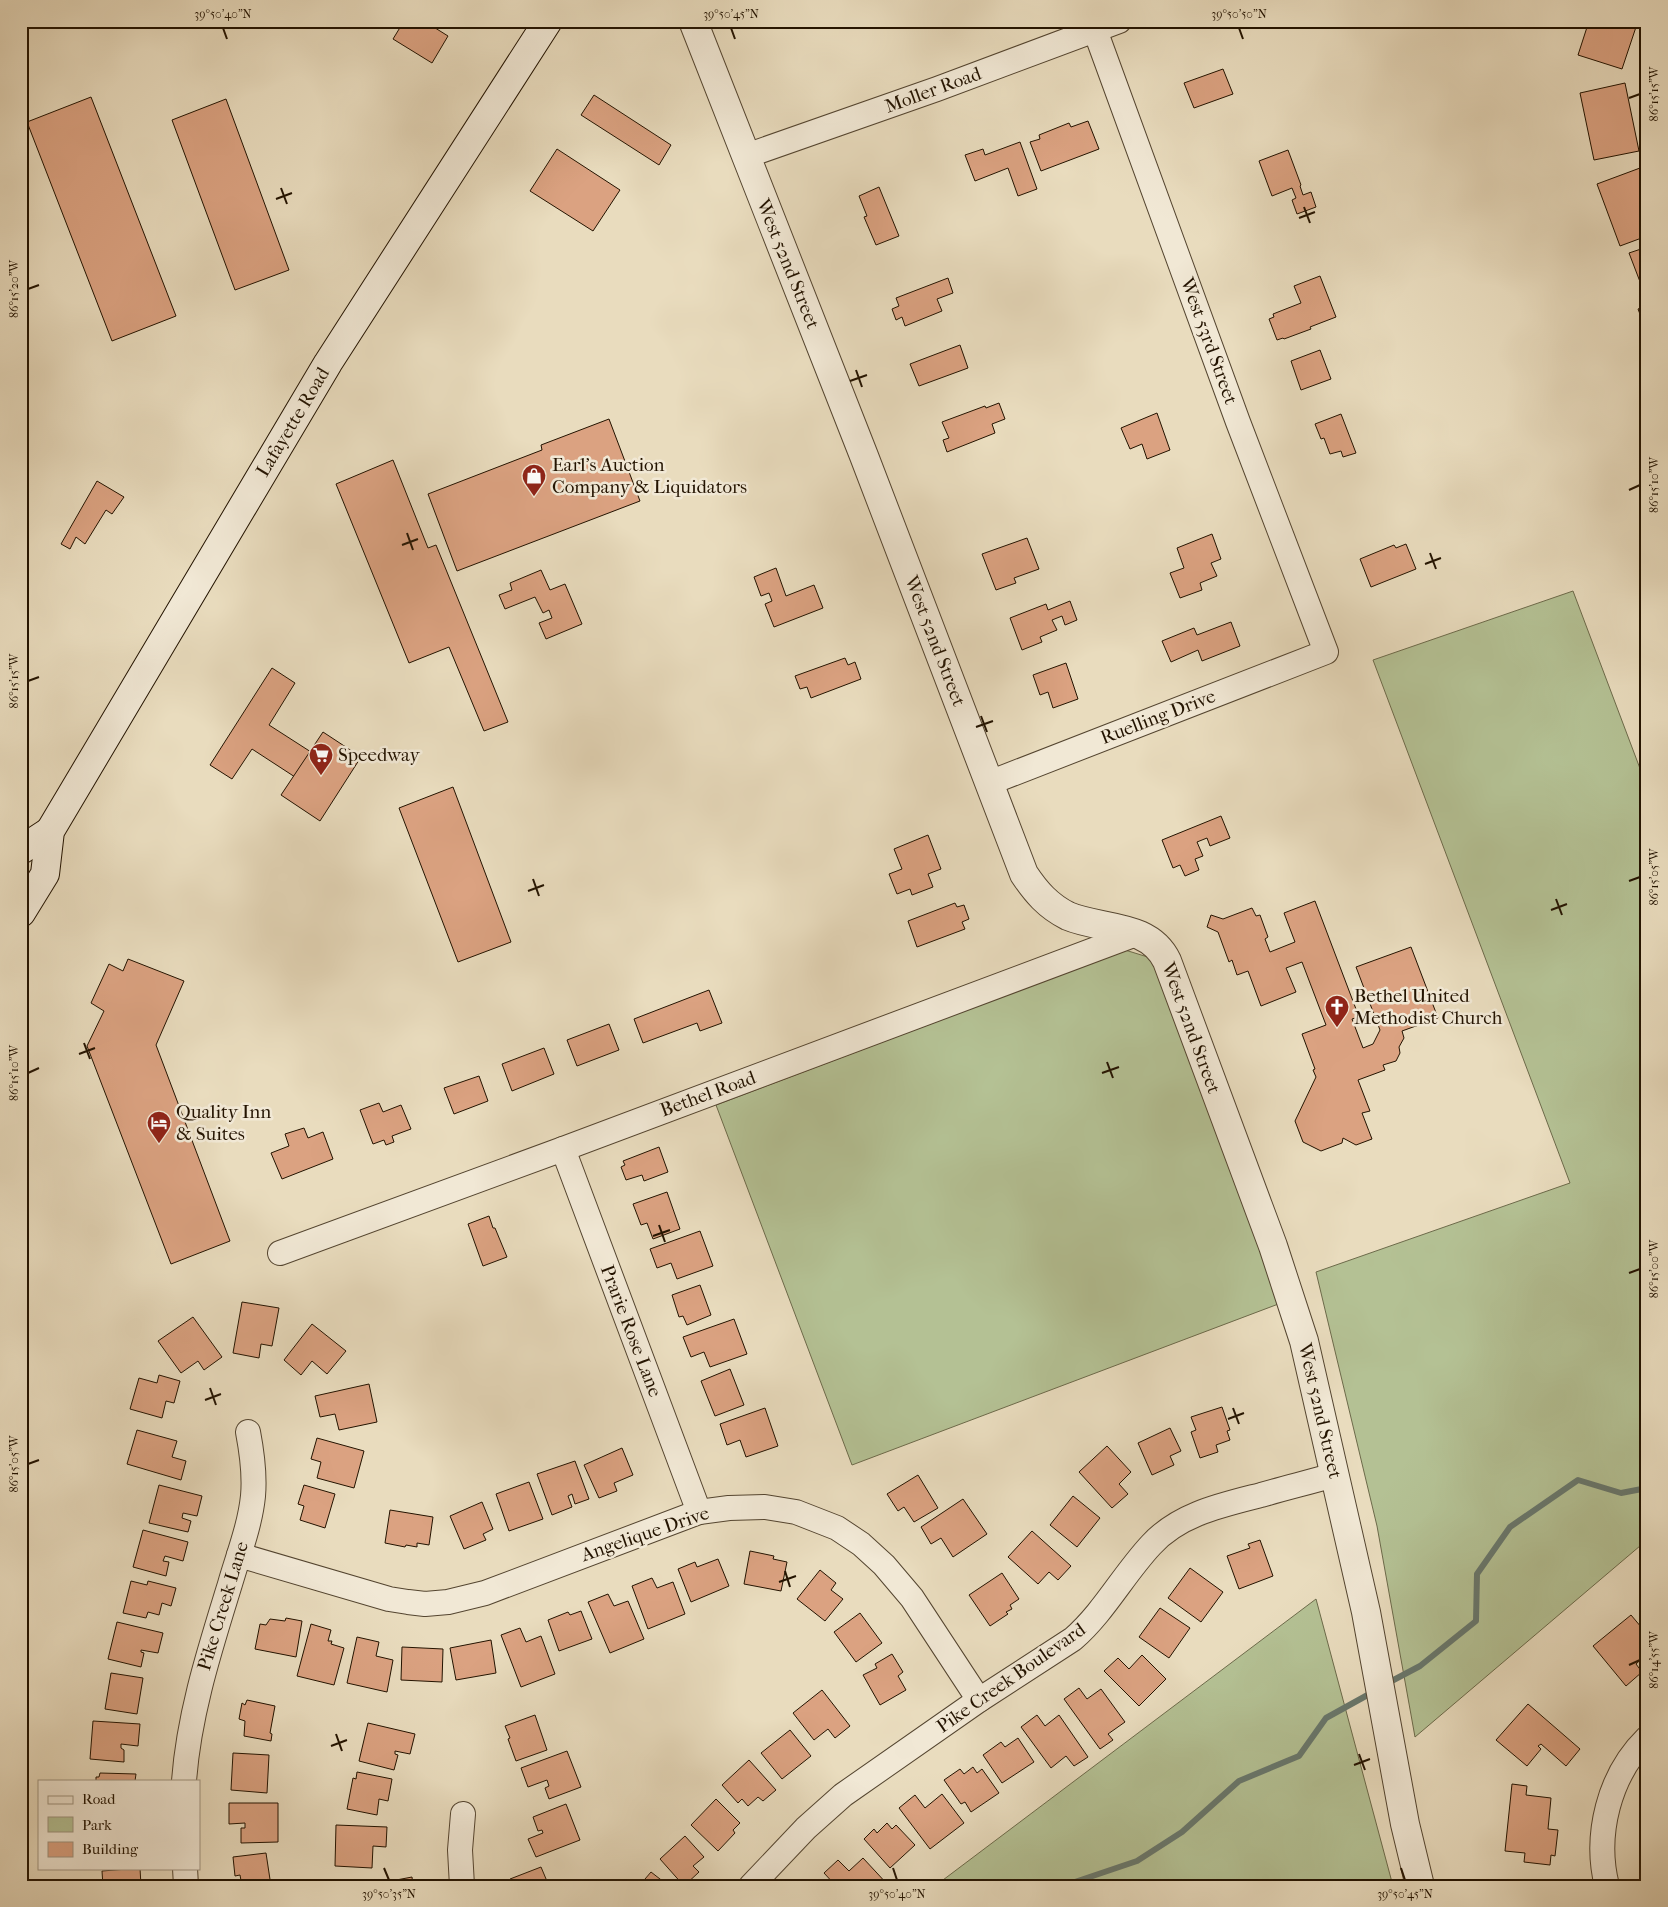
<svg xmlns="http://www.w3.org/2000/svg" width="1668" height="1907" font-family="'IM FELL French Canon',serif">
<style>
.green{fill:#b4c194;stroke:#6c6a4a}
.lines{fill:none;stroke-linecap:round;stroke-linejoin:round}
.stream{stroke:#69786d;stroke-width:6}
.building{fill:#dba281;stroke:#231300}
.minor-casing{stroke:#544530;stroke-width:26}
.tertiary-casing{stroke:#544530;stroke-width:30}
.secondary-casing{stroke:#231300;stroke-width:30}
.minor{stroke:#f1e8d5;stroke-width:24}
.tertiary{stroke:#f1e8d5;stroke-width:28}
.secondary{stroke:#f1e8d5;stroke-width:28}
.ticks{fill:none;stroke:#231300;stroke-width:2}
.labels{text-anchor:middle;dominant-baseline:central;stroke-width:5;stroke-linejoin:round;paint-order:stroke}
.street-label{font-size:19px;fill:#231300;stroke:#f1e8d5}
.poi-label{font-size:19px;fill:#231300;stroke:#f1e8d5;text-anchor:start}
.neatline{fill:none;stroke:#231300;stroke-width:2}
.ticks-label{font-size:12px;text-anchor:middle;fill:#231300}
</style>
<rect width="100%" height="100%" fill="#e9dcbe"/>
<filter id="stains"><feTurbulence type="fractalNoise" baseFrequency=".004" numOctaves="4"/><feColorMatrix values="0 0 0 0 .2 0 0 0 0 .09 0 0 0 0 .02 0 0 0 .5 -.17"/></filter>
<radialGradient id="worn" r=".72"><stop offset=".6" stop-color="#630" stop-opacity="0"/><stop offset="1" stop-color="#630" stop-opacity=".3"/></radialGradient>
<g class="green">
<polygon points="1573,591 1647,787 1647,1540 1415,1737 1377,1526 1316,1272 1570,1183 1373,660"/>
<polygon points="1125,950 1151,958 1281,1303 852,1465 716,1105"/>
<polygon points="1316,1599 1393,1886 935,1886"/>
</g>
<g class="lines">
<g class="stream">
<polyline points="1386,1684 1420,1666 1476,1621 1477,1574 1510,1527 1578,1480 1621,1493 1647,1488"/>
<polyline points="1063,1886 1137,1861 1182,1832 1239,1781 1299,1756 1326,1718 1373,1692"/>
</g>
</g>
<g class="building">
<polygon points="404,21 424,21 448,36 432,63 393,39"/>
<polygon points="1589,21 1638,21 1622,69 1578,55"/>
<polygon points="1223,69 1233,94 1194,108 1184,83"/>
<polygon points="1625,83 1639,151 1594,160 1580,93"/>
<polygon points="594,95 671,145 659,165 581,115"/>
<polygon points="91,97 176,316 112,341 27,122"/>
<polygon points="226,99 289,270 235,290 172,120"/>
<polygon points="1088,121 1099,149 1041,171 1030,142 1040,139 1039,135 1069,123 1071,127"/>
<polygon points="1020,142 1037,189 1018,196 1008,168 975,181 965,155 983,149 985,155"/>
<polygon points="557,149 620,190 593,231 530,191"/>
<polygon points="1288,150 1301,185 1300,186 1303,195 1311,192 1316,207 1297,214 1292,200 1296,198 1292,188 1272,196 1259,161"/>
<polygon points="1640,168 1647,185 1647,236 1620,246 1597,184"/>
<polygon points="879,187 899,236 876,245 864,217 867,216 859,196"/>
<polygon points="1647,247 1647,300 1629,253"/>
<polygon points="1320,276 1336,317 1310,327 1311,329 1284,339 1283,338 1277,340 1269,319 1274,317 1273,314 1301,303 1294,286"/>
<polygon points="948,278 953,293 937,299 942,311 905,326 902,317 896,320 892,309 899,306 896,298"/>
<polygon points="1647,305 1647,320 1643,322 1638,309"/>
<polygon points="960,345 968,368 919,386 910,364"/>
<polygon points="1320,350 1331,379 1301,390 1291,361"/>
<polygon points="999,403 1005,419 992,424 995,433 947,452 943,440 949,438 942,422 985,406 986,408"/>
<polygon points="1157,413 1170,450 1147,459 1142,444 1130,449 1121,428"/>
<polygon points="1341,414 1356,453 1343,457 1341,451 1330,454 1324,438 1321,439 1315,424"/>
<polygon points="609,419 640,501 457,571 428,494 542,450 541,445"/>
<polygon points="393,460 428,548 436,545 508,722 484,731 449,647 409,663 336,484"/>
<polygon points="97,481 124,497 112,514 106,510 85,544 76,537 70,549 61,544"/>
<polygon points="1212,534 1221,559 1211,563 1217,576 1200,583 1202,590 1180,598 1170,573 1184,568 1177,548"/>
<polygon points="21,535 28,548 21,552"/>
<polygon points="1027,538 1039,569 1014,578 1016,583 996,590 982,554"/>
<polygon points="1406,544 1416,569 1371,587 1360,559 1394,545 1396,548"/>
<polygon points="776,568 786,596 814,585 823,608 774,627 765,604 772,601 769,593 761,596 754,577"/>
<polygon points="541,570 550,590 565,584 582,624 546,639 539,623 552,618 549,610 543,613 535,597 505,609 499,595 512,590 510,583"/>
<polygon points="1070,601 1077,620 1065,625 1062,616 1052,620 1057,630 1040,637 1042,642 1022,650 1010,618 1046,604 1048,610"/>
<polygon points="1231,622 1240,646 1202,661 1198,650 1171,662 1162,641 1194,628 1197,635"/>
<polygon points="845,658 848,665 855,662 861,679 811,698 807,687 800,689 795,676"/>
<polygon points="1066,663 1078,699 1053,708 1048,692 1040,695 1033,675"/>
<polygon points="272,668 295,683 269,725 311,752 295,777 252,749 232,779 210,765"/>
<polygon points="323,732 361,757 320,821 281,795"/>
<polygon points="453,787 511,942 458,962 399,808"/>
<polygon points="1221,816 1230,838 1210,846 1207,838 1197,842 1203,856 1195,859 1199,870 1185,876 1180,865 1173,868 1162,840"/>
<polygon points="928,835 941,869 928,874 933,887 912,895 910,889 897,894 889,874 902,869 894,849"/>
<polygon points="1315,901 1359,1017 1352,1019 1363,1048 1373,1044 1380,1030 1356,967 1411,947 1438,1018 1402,1031 1404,1038 1399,1047 1400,1053 1396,1061 1383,1065 1385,1070 1358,1080 1370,1111 1362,1113 1372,1139 1356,1145 1343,1138 1342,1143 1321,1151 1303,1142 1295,1121 1316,1077 1313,1070 1315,1069 1302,1034 1326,1025 1302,962 1286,968 1296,992 1261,1006 1248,971 1237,975 1232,960 1229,962 1218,932 1207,927 1211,915 1223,919 1252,908 1256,916 1260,915 1268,937 1265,939 1270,952 1295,942 1284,913"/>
<polygon points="955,903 957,907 964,905 969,919 962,922 965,929 917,947 908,921"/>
<polygon points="128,959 184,981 156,1045 230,1241 171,1264 87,1046 104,1011 91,1003 109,964 123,971"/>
<polygon points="709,990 722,1023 700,1031 697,1023 643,1043 634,1019"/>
<polygon points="609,1024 619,1050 577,1066 567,1040"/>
<polygon points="544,1048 554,1074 512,1091 502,1064"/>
<polygon points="479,1076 488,1101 454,1114 444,1088"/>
<polygon points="379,1103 383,1112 401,1105 411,1129 392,1136 394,1142 386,1145 384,1140 373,1144 360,1110"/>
<polygon points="304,1128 308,1138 323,1132 333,1159 282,1179 271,1153 289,1146 285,1134"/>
<polygon points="659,1147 668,1172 644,1181 642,1175 626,1180 621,1167 625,1165 623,1161"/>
<polygon points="667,1192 680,1229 653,1239 647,1223 641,1225 633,1204"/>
<polygon points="489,1216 493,1228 495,1228 507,1257 483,1266 468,1224"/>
<polygon points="700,1231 713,1266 677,1279 671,1263 657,1268 650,1249"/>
<polygon points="700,1285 711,1315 687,1325 683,1316 679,1317 672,1295"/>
<polygon points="242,1302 279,1308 272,1346 261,1344 259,1358 233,1353"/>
<polygon points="193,1317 222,1357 204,1370 198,1361 181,1373 158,1341"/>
<polygon points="734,1319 747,1354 710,1367 704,1352 691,1357 683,1337"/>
<polygon points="312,1324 346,1351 327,1374 312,1361 301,1375 284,1360"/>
<polygon points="730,1369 744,1405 715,1416 701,1381"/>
<polygon points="159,1375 180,1381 174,1403 166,1401 162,1418 130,1409 139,1378 157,1383"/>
<polygon points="369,1384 377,1422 339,1430 335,1414 320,1417 315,1396"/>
<polygon points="1222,1407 1230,1430 1227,1431 1230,1440 1216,1445 1218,1452 1200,1458 1191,1432 1196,1430 1191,1417"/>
<polygon points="765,1408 778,1446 746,1457 740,1440 727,1445 720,1424"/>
<polygon points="1170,1428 1181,1451 1170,1456 1174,1465 1152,1475 1138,1443"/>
<polygon points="137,1430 177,1441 172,1457 186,1461 181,1480 127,1464"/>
<polygon points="317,1438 364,1451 354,1488 317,1478 321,1462 311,1459"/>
<polygon points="1107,1446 1131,1472 1119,1484 1128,1494 1112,1508 1079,1472"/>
<polygon points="622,1448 633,1475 614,1483 617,1491 599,1498 584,1465"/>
<polygon points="575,1461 589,1499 575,1504 572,1494 568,1496 572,1507 552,1515 537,1474"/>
<polygon points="918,1475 938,1508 914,1522 904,1507 898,1511 887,1494"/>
<polygon points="529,1482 543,1519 509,1531 496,1494"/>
<polygon points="159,1485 202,1496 197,1516 183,1513 182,1518 191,1521 188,1532 149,1523"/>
<polygon points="304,1485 335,1494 325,1528 300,1520 304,1506 298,1504"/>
<polygon points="1073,1496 1100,1518 1077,1547 1050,1525"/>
<polygon points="963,1499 987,1534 953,1557 941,1538 931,1544 921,1527"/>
<polygon points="482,1502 493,1529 483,1534 486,1540 464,1549 450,1516"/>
<polygon points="390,1510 433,1517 429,1545 417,1543 417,1547 406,1545 405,1547 385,1543"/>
<polygon points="143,1530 188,1542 183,1561 165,1556 163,1561 169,1562 166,1576 133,1567"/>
<polygon points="1032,1531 1071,1566 1058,1580 1049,1572 1038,1584 1008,1557"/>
<polygon points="1260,1540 1273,1576 1239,1589 1227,1556 1250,1548 1248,1544"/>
<polygon points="750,1551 774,1556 773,1559 787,1562 781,1591 744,1584"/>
<polygon points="718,1559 729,1586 691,1602 678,1569 695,1562 697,1567"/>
<polygon points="1190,1568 1223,1592 1201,1622 1168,1598"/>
<polygon points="820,1570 836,1583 831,1590 843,1599 825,1621 797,1599"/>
<polygon points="1002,1573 1019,1599 1010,1605 1012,1609 1006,1612 1008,1614 990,1626 969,1595"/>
<polygon points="652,1578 657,1588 673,1582 685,1614 648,1629 632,1586"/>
<polygon points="131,1581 147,1585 148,1581 176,1588 171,1606 162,1603 159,1615 148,1612 146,1618 123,1613"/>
<polygon points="608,1594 614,1606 628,1601 644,1639 610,1653 588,1602"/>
<polygon points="1160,1608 1190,1628 1169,1658 1139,1637"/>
<polygon points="581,1611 592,1639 559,1651 548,1620 568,1612 570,1615"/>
<polygon points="860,1613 882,1643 856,1662 834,1632"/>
<polygon points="1631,1615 1647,1634 1647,1654 1636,1664 1642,1672 1626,1686 1593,1646"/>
<polygon points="286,1618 302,1621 296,1657 255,1649 260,1624 266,1625 270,1619 285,1621"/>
<polygon points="117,1622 163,1633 158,1653 141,1650 141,1652 144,1653 141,1667 108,1659"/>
<polygon points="311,1624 331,1630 328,1641 332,1641 331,1644 344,1648 334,1685 297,1676"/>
<polygon points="520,1628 526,1642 541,1636 555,1674 521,1687 501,1635"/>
<polygon points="357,1637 379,1642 376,1656 393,1660 387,1692 347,1683"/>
<polygon points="491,1640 496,1673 456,1680 450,1648"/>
<polygon points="402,1647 443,1649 442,1682 401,1680"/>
<polygon points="892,1654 903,1672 898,1676 906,1690 880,1705 863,1675 877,1668 875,1664"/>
<polygon points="1142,1655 1166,1679 1139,1706 1104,1671 1118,1658 1129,1669"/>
<polygon points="111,1673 143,1678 137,1714 105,1709"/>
<polygon points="1079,1688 1087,1699 1101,1689 1125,1722 1108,1734 1113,1740 1100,1749 1064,1699"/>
<polygon points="822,1690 850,1726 835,1738 828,1729 814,1740 793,1713"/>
<polygon points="247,1700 275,1706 270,1733 272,1734 271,1741 244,1736 245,1721 239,1719 242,1703 245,1705"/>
<polygon points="1528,1704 1580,1749 1566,1766 1541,1744 1538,1746 1541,1749 1527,1766 1496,1740"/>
<polygon points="535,1715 547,1750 516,1761 508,1739 510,1738 505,1726"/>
<polygon points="1037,1715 1045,1726 1059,1715 1088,1757 1074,1766 1066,1756 1051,1768 1021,1727"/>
<polygon points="93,1721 140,1724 138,1746 121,1744 121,1748 124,1750 124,1762 90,1759"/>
<polygon points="368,1723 415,1734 410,1754 395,1751 395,1754 398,1755 394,1770 359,1761"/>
<polygon points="790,1730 811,1756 782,1779 761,1753"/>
<polygon points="1018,1738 1034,1762 1002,1783 983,1755 1001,1742 1005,1747"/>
<polygon points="567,1751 581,1787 549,1799 545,1788 549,1786 547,1780 528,1787 521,1768"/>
<polygon points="233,1753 269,1755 267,1793 231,1790"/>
<polygon points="749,1760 776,1790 763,1801 758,1797 748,1806 742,1799 738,1803 722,1785"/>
<polygon points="973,1767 977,1773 982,1769 999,1793 971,1812 965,1802 961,1804 944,1780 960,1769 964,1774"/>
<polygon points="357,1772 392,1779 388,1801 379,1799 377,1815 347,1809 353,1778 356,1779"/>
<polygon points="100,1773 136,1774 135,1781 96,1781 96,1777 99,1777"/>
<polygon points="1512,1784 1527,1786 1526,1795 1551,1798 1548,1829 1558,1830 1555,1856 1551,1855 1550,1865 1524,1862 1525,1853 1505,1851"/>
<polygon points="942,1794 964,1823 930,1849 899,1808 915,1795 925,1808"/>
<polygon points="716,1799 740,1823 733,1830 735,1833 718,1851 691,1825"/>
<polygon points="229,1803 278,1803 278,1842 241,1843 241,1828 245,1828 245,1823 229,1824"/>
<polygon points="566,1804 580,1840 536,1857 528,1839 543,1833 542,1830 538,1831 533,1817"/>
<polygon points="887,1823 892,1829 896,1825 915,1845 890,1868 864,1839 874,1829 877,1833"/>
<polygon points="336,1825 387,1827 386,1847 373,1846 372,1868 335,1866"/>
<polygon points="685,1836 704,1857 693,1866 699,1872 684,1886 660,1859"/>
<polygon points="266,1853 271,1886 242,1886 240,1875 235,1876 233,1857"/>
<polygon points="863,1858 889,1886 836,1886 824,1873 838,1860 849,1871"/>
<polygon points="541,1867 549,1886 513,1886 510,1879"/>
<polygon points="140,1868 141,1886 103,1886 102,1871"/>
<polygon points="651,1872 669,1886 639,1886"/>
<polygon points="412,1877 413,1886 365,1886"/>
</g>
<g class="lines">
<defs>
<g id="minor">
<polyline points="746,156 937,89 1119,21"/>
<polyline points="989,783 1326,652 1238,422 1095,30"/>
<polyline points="563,1149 699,1512"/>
<polyline points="280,1253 563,1149 1136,934"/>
<polyline points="239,1555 389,1599 408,1602 425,1604 448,1602 485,1593 699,1512 729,1508 765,1507 796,1512 837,1528 861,1544 884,1565 912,1598 979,1700"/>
<path d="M184 1781C189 1713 210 1649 230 1584 238 1556 250 1526 253 1496 255 1474 252 1453 248 1432"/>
<polyline points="185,1868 186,1886"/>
<polyline points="462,1886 460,1850 463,1814"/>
<path d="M751 1886 806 1828 843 1795 979 1700 1073 1639C1104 1612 1123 1575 1151 1545 1179 1514 1222 1505 1261 1495 1285 1488 1310 1482 1334 1475"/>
<path d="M1607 1886C1594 1835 1609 1775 1647 1738"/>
</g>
<path id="tertiary" d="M693 21 864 456 1024 874C1036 892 1048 906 1068 916 1101 930 1149 923 1167 961L1273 1246 1304 1341 1366 1612 1405 1824 1420 1886"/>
<g id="secondary">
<polyline points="21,850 50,831"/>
<polyline points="21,913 45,874 50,831 328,363 548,21"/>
</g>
</defs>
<use href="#minor" class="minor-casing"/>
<use href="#tertiary" class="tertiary-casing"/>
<use href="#secondary" class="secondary-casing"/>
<use href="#minor" class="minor"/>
<use href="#tertiary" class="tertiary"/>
<use href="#secondary" class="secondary"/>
</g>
<path class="ticks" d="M223 28 227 39M731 28 735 39M1239 28 1243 39M1629 98 1640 94M281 188 287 204M276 199 292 193M1304 207 1310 223M1299 218 1315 212M28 289 39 285M856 370 862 387M850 381 867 375M1629 490 1640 485M407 533 413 550M402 545 418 539M1430 553 1436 569M1425 564 1441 558M28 681 39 677M981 716 987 732M976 727 993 721M533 879 539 896M1629 881 1640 877M528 891 544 885M1556 899 1562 915M1551 910 1567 904M84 1043 90 1059M79 1054 95 1048M1107 1062 1113 1078M28 1073 39 1068M1102 1073 1119 1067M659 1225 665 1242M653 1236 670 1230M1629 1273 1640 1269M210 1388 216 1405M205 1400 221 1394M1233 1408 1239 1424M1228 1419 1244 1413M28 1464 39 1460M785 1571 790 1587M779 1582 796 1576M1629 1665 1640 1660M336 1734 342 1751M331 1746 347 1740M1359 1754 1365 1770M1354 1765 1370 1759M384 1868 389 1880M893 1868 897 1880M1401 1868 1405 1880"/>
<defs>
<symbol id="shop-pin" viewBox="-11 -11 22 30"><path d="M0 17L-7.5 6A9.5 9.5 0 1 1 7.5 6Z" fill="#8f2418" stroke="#f1e8d5"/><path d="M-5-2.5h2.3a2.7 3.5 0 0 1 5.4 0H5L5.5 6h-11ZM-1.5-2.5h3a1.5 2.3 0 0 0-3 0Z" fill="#fff"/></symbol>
<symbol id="supermarket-pin" viewBox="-11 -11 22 30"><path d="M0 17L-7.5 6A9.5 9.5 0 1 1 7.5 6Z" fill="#8f2418" stroke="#f1e8d5"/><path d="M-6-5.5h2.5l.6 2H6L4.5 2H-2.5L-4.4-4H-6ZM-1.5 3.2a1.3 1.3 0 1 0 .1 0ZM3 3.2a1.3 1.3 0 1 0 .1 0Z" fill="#fff"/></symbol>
<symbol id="church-pin" viewBox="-11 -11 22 30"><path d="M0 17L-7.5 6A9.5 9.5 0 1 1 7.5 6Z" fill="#8f2418" stroke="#f1e8d5"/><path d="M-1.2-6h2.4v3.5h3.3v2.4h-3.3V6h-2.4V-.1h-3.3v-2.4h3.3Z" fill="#fff"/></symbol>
<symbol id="hotel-pin" viewBox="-11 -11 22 30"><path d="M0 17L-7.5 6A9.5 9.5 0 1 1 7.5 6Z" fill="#8f2418" stroke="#f1e8d5"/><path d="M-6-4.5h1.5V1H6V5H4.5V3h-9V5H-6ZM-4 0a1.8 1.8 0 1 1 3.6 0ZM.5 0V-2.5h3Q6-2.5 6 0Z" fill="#fff"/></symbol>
</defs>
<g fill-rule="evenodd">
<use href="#shop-pin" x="520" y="462" width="28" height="38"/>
<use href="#supermarket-pin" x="307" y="741" width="28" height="38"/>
<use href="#church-pin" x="1323" y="993" width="28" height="38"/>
<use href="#hotel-pin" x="145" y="1109" width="28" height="38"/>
</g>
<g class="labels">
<g class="street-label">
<text transform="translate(933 90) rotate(-20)">Moller Road</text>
<text transform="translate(788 264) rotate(68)">West 52nd Street</text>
<text transform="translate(1209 341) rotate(70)">West 53rd Street</text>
<text transform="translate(293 422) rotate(-59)">Lafayette Road</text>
<text transform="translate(935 641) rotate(69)">West 52nd Street</text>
<text transform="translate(1158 717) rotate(-21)">Ruelling Drive</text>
<text transform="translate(1191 1028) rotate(70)">West 52nd Street</text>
<text transform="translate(708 1094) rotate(-20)">Bethel Road</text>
<text transform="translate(631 1331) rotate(69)">Prarie Rose Lane</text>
<text transform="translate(1320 1411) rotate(77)">West 52nd Street</text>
<text transform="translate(645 1534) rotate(-19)">Angelique Drive</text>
<text transform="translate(223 1606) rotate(-73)">Pike Creek Lane</text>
<text transform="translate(1011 1678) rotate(-35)">Pike Creek Boulevard</text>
</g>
<g class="poi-label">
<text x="552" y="465">Earl's Auction<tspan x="552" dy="22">Company &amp; Liquidators</tspan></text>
<text x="338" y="755">Speedway</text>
<text x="1354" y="996">Bethel United<tspan x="1354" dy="22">Methodist Church</tspan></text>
<text x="176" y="1112">Quality Inn<tspan x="176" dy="22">&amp; Suites</tspan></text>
</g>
</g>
<rect width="1668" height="1907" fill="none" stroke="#e9dcbe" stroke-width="55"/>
<rect x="38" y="1780" width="162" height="90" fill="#f1e8d5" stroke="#9f9380"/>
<rect x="48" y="1796" width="25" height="8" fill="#f1e8d5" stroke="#9f9380"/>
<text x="82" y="1804" font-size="15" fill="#231300">Road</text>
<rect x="48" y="1817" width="25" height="15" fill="#b4c194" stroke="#9f9380"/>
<text x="82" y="1830" font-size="15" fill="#231300">Park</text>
<rect x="48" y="1842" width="25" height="15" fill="#dba281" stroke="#9f9380"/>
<text x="82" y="1854" font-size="15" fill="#231300">Building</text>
<rect x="28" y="28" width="1612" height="1852" class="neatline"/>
<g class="ticks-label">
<text x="223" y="18">39°50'40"N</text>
<text x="731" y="18">39°50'45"N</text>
<text x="1239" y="18">39°50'50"N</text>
<text transform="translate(1654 94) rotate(-90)" y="4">86°15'15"W</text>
<text transform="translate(14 289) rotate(-90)" y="4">86°15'20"W</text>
<text transform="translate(1654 485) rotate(-90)" y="4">86°15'10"W</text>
<text transform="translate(14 681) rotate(-90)" y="4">86°15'15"W</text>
<text transform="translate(1654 877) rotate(-90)" y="4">86°15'05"W</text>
<text transform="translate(14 1073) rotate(-90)" y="4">86°15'10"W</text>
<text transform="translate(1654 1269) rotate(-90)" y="4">86°15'00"W</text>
<text transform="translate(14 1464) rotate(-90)" y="4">86°15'05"W</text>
<text transform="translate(1654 1660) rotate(-90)" y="4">86°14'55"W</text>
<text x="389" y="1898">39°50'35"N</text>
<text x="897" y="1898">39°50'40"N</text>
<text x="1405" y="1898">39°50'45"N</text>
</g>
<rect width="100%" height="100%" filter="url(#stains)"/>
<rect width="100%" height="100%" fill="url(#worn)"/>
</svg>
